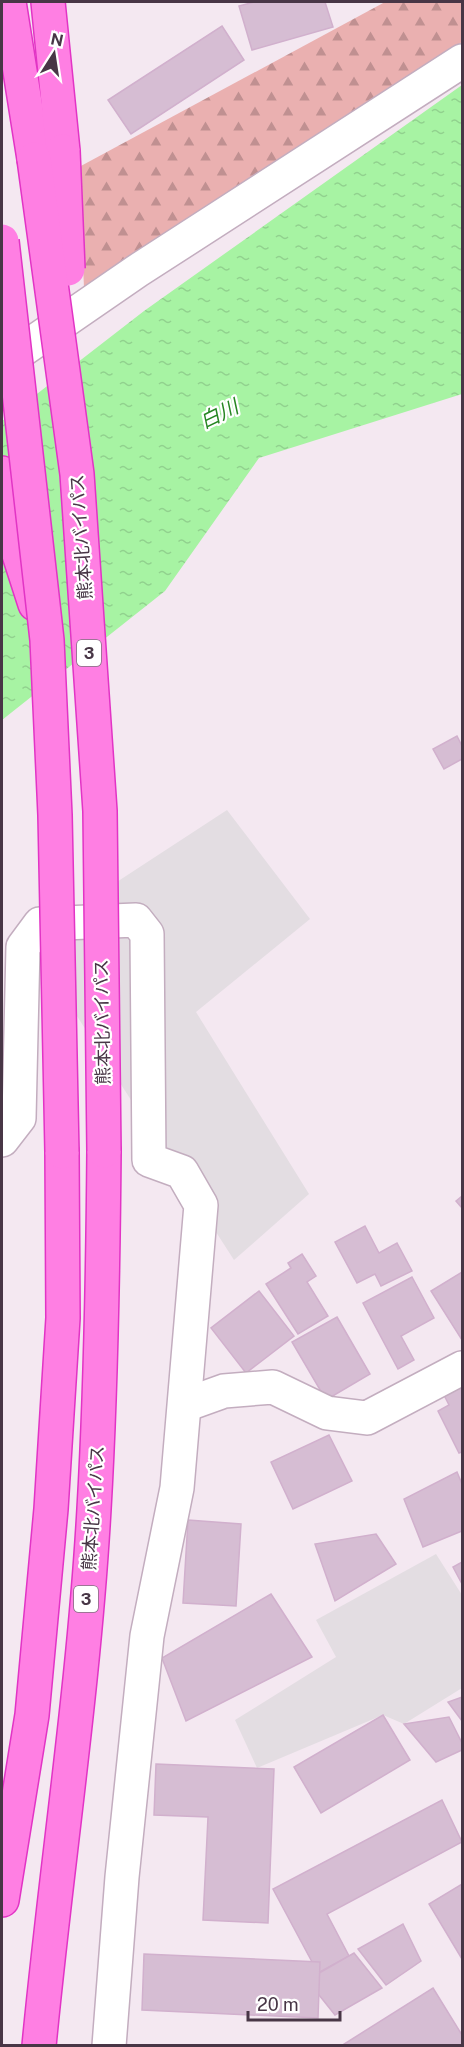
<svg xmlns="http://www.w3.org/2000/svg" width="464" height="2047" font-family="'Public Sans','Noto Sans JP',sans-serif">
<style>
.forest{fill:url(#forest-firs)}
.parking{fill:#e3dde2}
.water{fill:url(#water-ripples)}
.building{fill:#d6bdd3;stroke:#d1b0cd;stroke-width:1.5}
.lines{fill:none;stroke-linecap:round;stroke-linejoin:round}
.minor-casing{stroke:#c3adbf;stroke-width:36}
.trunk-casing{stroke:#e234c5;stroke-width:36}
.minor{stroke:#fff;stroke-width:33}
.trunk{stroke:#ff7fe3;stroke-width:33}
.trunk-bridge-casing{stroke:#e234c5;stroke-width:36;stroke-linecap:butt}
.trunk-bridge{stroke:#ff7fe3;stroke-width:33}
.labels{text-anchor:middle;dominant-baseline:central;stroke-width:4.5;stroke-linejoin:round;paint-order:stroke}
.shield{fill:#fff;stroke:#7f727e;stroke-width:1.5}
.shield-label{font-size:16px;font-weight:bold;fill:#483646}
.street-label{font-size:18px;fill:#483646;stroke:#fff}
.water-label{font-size:20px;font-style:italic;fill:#278623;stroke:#fff}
</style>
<defs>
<pattern id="forest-firs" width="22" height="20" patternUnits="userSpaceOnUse" patternTransform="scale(1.5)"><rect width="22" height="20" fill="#eab0b0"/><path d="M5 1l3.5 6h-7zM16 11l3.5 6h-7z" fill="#c09091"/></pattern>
<pattern id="water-ripples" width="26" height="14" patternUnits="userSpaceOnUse" patternTransform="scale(1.5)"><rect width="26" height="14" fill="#a7f3a3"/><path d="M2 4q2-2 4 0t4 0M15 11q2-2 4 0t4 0" fill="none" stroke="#91d18e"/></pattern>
</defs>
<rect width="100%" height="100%" fill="#f4e8f1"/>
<polygon class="forest" points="385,2 462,2 462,42 84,288 79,167"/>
<g class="parking">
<polygon points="227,810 310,919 196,1012 309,1194 234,1260 28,940"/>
<polygon points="436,1554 462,1595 462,1688 404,1724 383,1715 257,1768 235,1720 336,1657 316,1620"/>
</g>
<polygon class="water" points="462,85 462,394 259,458 165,591 2,720 2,421 144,311"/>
<g class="building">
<polygon points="254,2 325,2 333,27 252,50 239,6"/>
<polygon points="222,26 244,60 131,134 108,100"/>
<polygon points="457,736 462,746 462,759 444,769 433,749"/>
<polygon points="462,1196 462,1208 456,1201"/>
<polygon points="365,1226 379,1253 397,1243 412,1271 381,1286 375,1274 357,1283 335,1242"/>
<polygon points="302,1254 316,1276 307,1282 328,1316 298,1334 266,1284 291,1268 288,1263"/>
<polygon points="462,1272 462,1340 431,1291"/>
<polygon points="412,1277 434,1318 401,1336 414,1360 398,1369 363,1303"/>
<polygon points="259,1291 294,1336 246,1373 211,1328"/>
<polygon points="337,1317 370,1374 326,1400 292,1342"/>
<polygon points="462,1372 462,1452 459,1453 438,1411 449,1405 443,1393"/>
<polygon points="329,1435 352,1481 293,1509 271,1462"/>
<polygon points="457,1472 462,1484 462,1531 423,1547 404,1499"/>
<polygon points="188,1520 241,1524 236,1606 183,1603"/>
<polygon points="376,1534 396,1564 335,1601 315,1544"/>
<polygon points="462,1562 462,1584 453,1567"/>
<polygon points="271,1594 312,1657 186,1721 162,1658"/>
<polygon points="462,1697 462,1721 448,1702"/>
<polygon points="383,1715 410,1760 321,1813 294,1767"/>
<polygon points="449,1717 462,1743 462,1750 436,1762 404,1724"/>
<polygon points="156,1764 274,1769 268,1923 203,1920 208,1817 154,1815"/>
<polygon points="442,1800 462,1842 327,1914 349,1956 318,1973 273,1889"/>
<polygon points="462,1884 462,1959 429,1904"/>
<polygon points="403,1924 421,1961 386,1985 358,1949"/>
<polygon points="354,1953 382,1988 335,2015 307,1980"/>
<polygon points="144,1954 320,1962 318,2018 142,2010"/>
<polygon points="433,1988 462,2035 462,2046 341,2046"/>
</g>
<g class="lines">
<defs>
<g id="minor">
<polyline points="2,364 137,271 462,61"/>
<polyline points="2,1140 19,1118 23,947 40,924 136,920 147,934 149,1160 182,1172 201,1205 177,1488 147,1636 122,1877 109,2046"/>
<polyline points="185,1405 224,1391 273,1387 327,1413 367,1418 462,1368"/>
</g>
<g id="trunk">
<polyline points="9,2 34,159"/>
<polyline points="48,2 63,151"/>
<polyline points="2,473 15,542 35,604"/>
<polyline points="2,1900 32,1715 51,1509 63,1318 62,1152"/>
<path d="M39 2046C56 1867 84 1688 94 1509 101 1390 103 1270 104 1151"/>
</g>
</defs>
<use href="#minor" class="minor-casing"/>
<use href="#trunk" class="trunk-casing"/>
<use href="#minor" class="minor"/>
<use href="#trunk" class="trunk"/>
<defs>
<g id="trunk-bridge">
<polyline points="63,151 68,269"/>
<polyline points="34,159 77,474 100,811 104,1151"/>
<polyline points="2,241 47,640 55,815 62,1152"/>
</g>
</defs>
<use href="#trunk-bridge" class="trunk-bridge-casing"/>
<use href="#trunk-bridge" class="trunk-bridge"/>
</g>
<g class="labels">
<g class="shield">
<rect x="77" y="640" width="24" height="26" rx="4.5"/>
<rect x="74" y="1586" width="24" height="26" rx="4.5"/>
</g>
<g class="shield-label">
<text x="89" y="653">3</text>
<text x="86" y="1599">3</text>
</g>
<g class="street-label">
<text transform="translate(81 537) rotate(-94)">熊本北バイパス</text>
<text transform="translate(102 1022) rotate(-91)">熊本北バイパス</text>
<text transform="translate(93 1508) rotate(-86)">熊本北バイパス</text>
</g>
<g class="water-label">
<text transform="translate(219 414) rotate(-26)">白川</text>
</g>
</g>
<rect width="464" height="2047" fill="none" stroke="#483646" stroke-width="6"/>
<g transform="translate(54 54) rotate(12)" stroke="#ffffff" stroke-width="4.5" paint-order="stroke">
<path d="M0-4.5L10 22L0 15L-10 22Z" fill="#483646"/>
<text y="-9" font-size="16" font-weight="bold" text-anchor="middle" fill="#483646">N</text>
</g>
<path d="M248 2011v9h92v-9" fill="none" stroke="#483646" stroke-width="3"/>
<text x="257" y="2011" font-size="18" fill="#483646" stroke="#ffffff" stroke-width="4.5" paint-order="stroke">20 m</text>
</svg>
